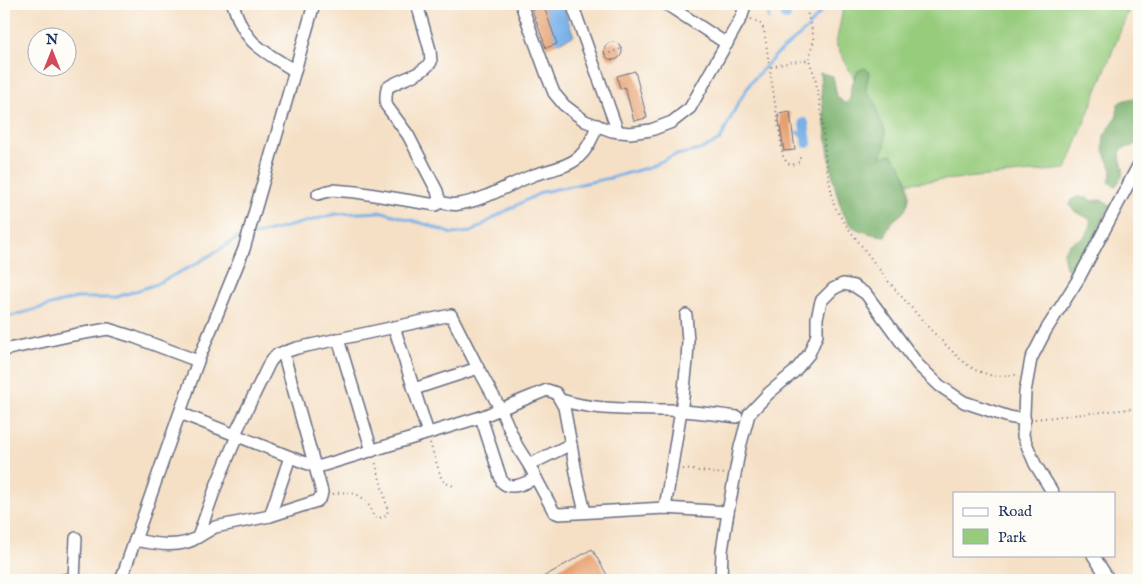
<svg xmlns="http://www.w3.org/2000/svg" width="1143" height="584" font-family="'IM FELL English',serif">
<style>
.green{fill:#97cc7d;stroke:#597e6e}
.forest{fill:#79b06c;stroke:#4a7065}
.water{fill:#77b0e7;stroke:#4970a2}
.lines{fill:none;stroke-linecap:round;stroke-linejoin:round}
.stream{stroke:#77b0e7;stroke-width:3}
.canal{stroke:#77b0e7;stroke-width:10}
.building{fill:#e6a070}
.minor-casing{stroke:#676d82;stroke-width:14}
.path{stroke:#676d82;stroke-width:2;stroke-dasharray:1 4;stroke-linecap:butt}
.minor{stroke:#fff;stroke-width:11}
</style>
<rect width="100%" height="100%" fill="#fdfcf7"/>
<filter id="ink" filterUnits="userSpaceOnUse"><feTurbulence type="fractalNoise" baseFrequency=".02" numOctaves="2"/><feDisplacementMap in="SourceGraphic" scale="10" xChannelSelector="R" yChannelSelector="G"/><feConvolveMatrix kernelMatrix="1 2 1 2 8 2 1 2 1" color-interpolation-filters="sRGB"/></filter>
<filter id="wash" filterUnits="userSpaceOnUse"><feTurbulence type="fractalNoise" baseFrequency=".0096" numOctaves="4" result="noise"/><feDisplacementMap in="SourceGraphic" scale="20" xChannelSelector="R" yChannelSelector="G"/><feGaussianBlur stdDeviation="1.12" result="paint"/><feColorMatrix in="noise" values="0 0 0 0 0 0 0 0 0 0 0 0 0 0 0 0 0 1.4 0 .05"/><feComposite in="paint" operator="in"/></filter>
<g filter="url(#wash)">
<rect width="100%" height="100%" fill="#f5e0c6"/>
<polygon class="green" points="844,4 1131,4 1066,169 909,183 903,175 901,164 881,157 885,131 878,116 875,101 867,93 866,86 869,72 858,71 854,79 836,44"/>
<g class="forest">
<path d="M865 68 869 72 866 86 867 93 875 101 878 116 885 131V146L881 157 891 154C903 167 915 190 906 208 903 215 894 218 890 225 888 227 887 232 885 236 875 235 860 232 852 226 831 209 822 102 820 73L833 76 837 96 845 104 850 99 851 87 858 71Z"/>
<path d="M1139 96V142L1132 146 1121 149C1117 169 1132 165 1115 187L1109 182 1112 170 1103 148 1104 136 1117 116 1118 104C1126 97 1132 101 1139 96Z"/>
<path d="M1078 197 1086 198 1093 201C1101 199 1105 200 1110 206L1079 266 1072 274 1066 268 1063 253C1068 244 1073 241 1083 239L1091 226 1090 219 1074 211 1069 205 1071 200Z"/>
</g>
<g class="water">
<polygon points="543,4 562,4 574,36 556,43"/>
<circle cx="613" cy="51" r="8"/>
</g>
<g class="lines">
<g class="stream">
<polyline points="767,4 769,19"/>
<polyline points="797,132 807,139"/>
<polyline points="251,236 336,214 383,212 428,225 452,234 471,232 502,213 542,192 610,178 650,167 672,156 700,150 720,140 737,105 751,82 777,54 806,30 827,4"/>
<polyline points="4,318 76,298 114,298 154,285 196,264 238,238 245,237"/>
</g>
<g class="canal">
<polyline points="784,4 786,16"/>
<polyline points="804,123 807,143"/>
</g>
</g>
<g id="blocks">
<g class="building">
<polygon points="530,4 543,4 557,44 546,48"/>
<circle cx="613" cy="51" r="9"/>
<polygon points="635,71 647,118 634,121 625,87 620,89 617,76"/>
<polygon points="790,112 795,150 784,151 778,114"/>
<polygon points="592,549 610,580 538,580"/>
</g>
</g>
</g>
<g filter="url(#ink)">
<use href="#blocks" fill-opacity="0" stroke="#676d82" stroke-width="1"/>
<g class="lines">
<defs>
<g id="minor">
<path d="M233 4C245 45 261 49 295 71"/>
<polyline points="521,4 548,78 554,93 564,105 585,121 612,131 630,133 651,130 672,122 690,108 742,16 745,4"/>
<polyline points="572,4 618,132"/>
<polyline points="666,4 727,44"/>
<path d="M318 194 332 190 356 192 436 205 440 202 437 191 408 135 386 105V96L387 88C401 78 421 76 431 62L430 50 417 4"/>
<path d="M440 202C446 204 453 205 459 204 486 200 509 184 534 175 548 170 566 168 578 158 588 149 593 138 597 125"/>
<polyline points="394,327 428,433"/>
<polyline points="338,339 372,451"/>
<polyline points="4,350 73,335 108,329 134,337 198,361"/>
<polyline points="414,389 478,368"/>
<path d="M561 400C596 411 632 409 668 410 691 411 714 414 737 417"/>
<polyline points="180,413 303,462 315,466 321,466 481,417 547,390 556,393 564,407 578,483 585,512"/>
<path d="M481 417 502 482C511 491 525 483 536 478"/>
<polyline points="235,434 270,362 276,355 297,348 451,315 478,368 501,410 517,446 529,465 554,512 559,514 665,508 728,512"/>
<polyline points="529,465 571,444"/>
<polyline points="1053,493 1035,464 1023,436 1025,392 1031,359 1046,330 1079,278 1139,164"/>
<polyline points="665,508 683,398 687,361 688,341 686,315"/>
<polyline points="270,516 290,457"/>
<polyline points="198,537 215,527 270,516 317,501 321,497 322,492 283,352"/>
<path d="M135 540C155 544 181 549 198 537L216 486 237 436"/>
<polyline points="1093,555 1109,580"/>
<polyline points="64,580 74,579 76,538"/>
<polyline points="121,580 198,361 244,249 314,4"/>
<polyline points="721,580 722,551 728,512 740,447 749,414 769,393 794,372 809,354 817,335 817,318 821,301 833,289 843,284 854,286 866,294 918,365 940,386 964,402 1009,417 1025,420"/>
</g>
</defs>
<use href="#minor" class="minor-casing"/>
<g class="path">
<polyline points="624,4 624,5"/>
<polyline points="805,4 814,38 809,60"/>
<polyline points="751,19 761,24 764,30 783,156 787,163 792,165 799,162 801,154"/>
<polyline points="605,55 620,49"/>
<polyline points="771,67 791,62 809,60 815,77 821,110 826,163 834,205 843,221 888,281 930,329 961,360 975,370 993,376 1017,375"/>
<polyline points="1035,419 1139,408"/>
<polyline points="430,443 441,477 445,483 454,486"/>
<polyline points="683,469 725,474"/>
<path d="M333 494C349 490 363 493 371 509 373 514 372 516 377 519L387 515 388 510 375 461"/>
</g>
<use href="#minor" class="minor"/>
</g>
</g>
<rect width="1143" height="584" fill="none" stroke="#fdfcf7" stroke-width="20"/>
<rect x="953" y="492" width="162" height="65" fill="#fdfcf7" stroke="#a3aaba"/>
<rect x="963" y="508" width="25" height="8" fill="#ffffff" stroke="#a3aaba"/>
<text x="998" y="516" font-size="15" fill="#1b2f5e">Road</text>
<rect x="963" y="529" width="25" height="15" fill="#97cc7d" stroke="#a3aaba"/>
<text x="998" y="542" font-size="15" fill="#1b2f5e">Park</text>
<g transform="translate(52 52)"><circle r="24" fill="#fdfcf7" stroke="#a3aaba"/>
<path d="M0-4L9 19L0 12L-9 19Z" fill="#d1495b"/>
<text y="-8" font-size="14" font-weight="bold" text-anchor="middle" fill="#1b2f5e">N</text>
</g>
</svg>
